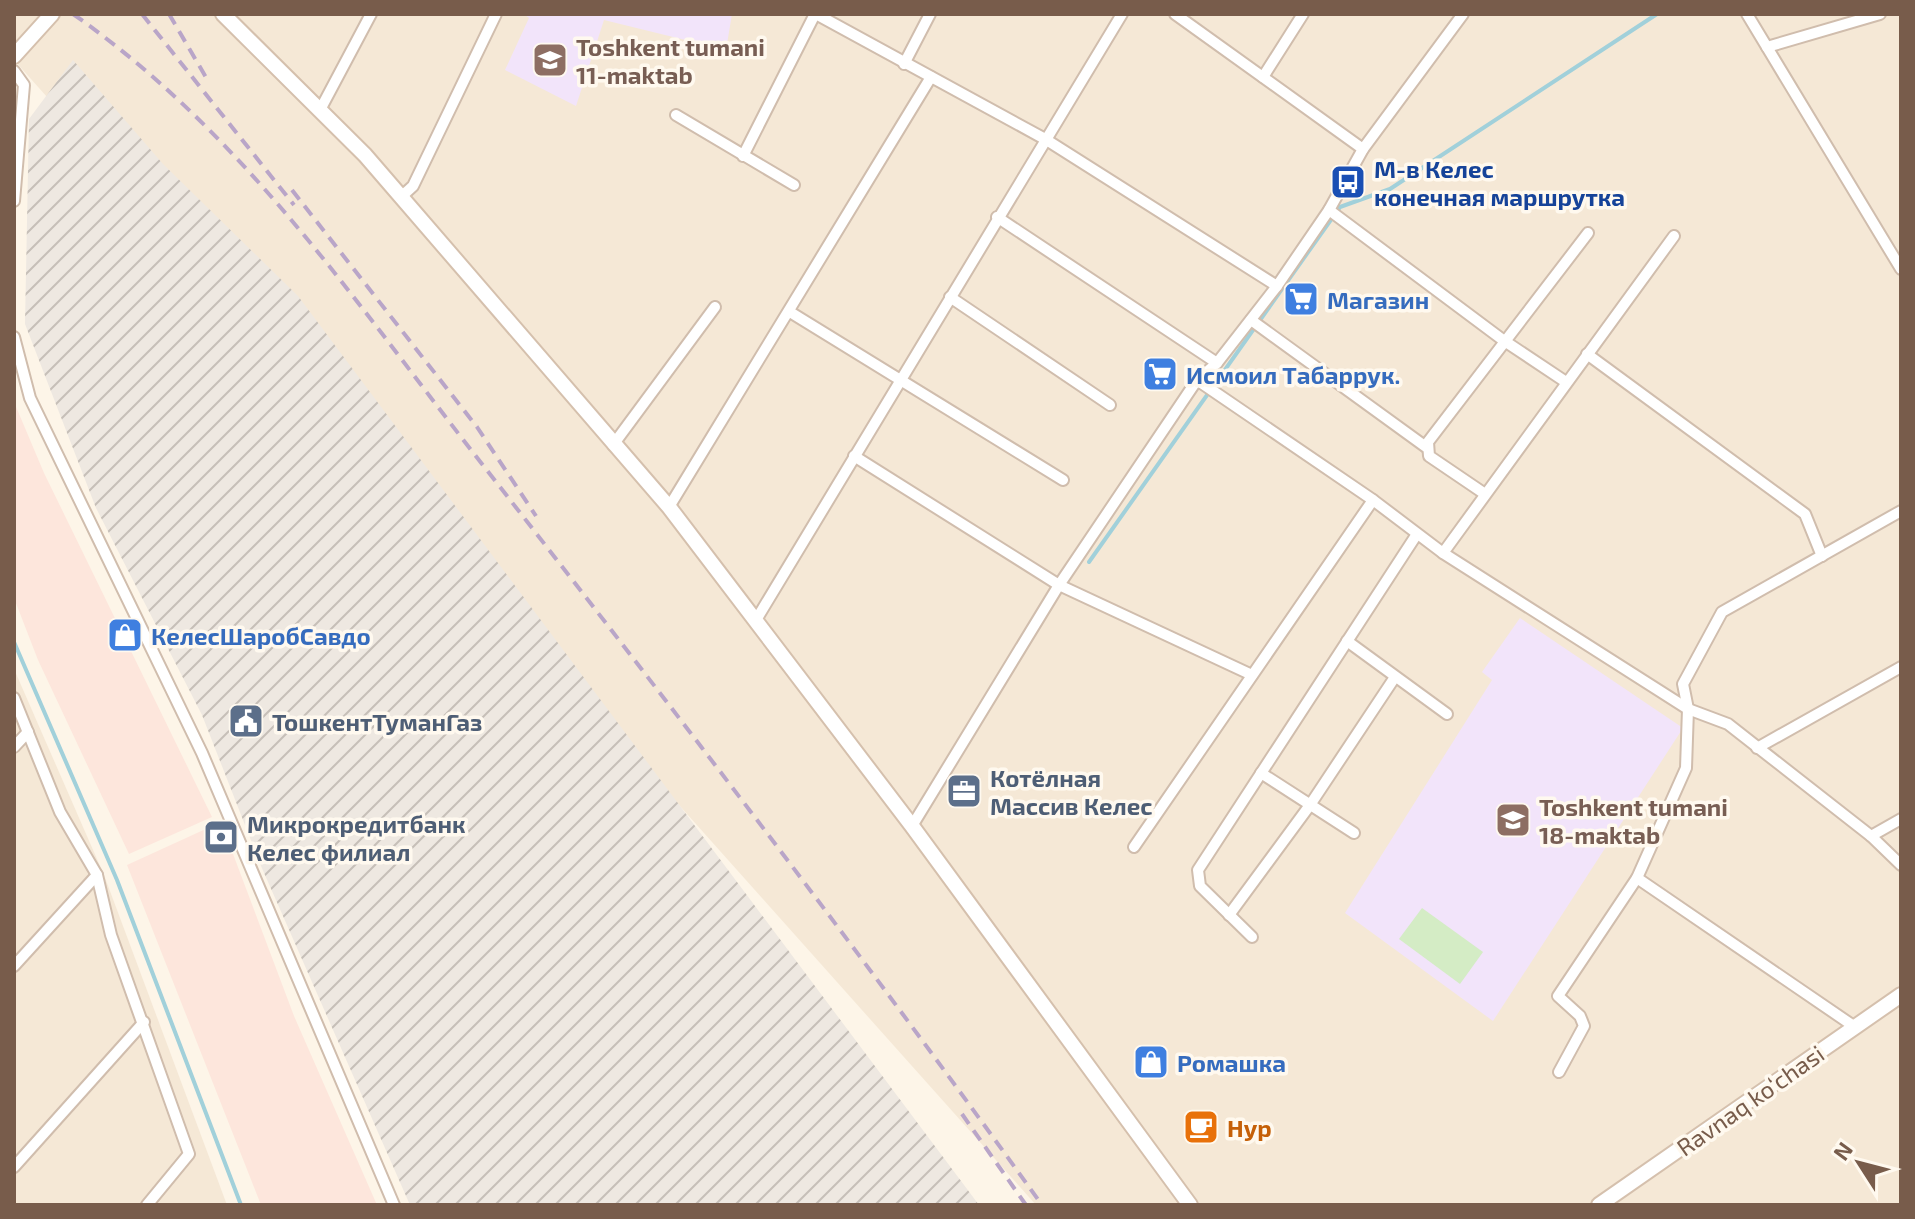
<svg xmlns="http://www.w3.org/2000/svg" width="1915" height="1219" font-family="'Exo 2',sans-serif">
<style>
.residential{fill:#f5e8d6}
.commercial{fill:#fde6dc}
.industrial{fill:url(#industrial-furrows)}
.education{fill:#f2e4fa}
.garden{fill:#d4ecc5}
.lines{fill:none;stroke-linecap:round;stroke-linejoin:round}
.stream{stroke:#a1d0da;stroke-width:4}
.street-casing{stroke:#d0bdad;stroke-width:14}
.secondary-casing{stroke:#d5c0ad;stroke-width:18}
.street{stroke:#fff;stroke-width:10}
.secondary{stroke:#fff;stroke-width:14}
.rail{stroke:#b9a5c8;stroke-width:4;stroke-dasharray:12 8;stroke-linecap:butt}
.labels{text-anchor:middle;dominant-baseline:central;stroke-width:7;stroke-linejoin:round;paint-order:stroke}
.education-label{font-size:24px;font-weight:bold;fill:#785e54;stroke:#fff9ef;text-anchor:start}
.transit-label{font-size:24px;font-weight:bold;fill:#164399;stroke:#fff9ef;text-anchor:start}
.shop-label{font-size:24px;font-weight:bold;fill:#366cbe;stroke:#fff9ef;text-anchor:start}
.service-label{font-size:24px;font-weight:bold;fill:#4e5e75;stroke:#fff9ef;text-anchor:start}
.street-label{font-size:24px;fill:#785c4b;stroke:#fff9ef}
.food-label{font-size:24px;font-weight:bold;fill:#c56008;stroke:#fff9ef;text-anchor:start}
</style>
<defs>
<pattern id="industrial-furrows" width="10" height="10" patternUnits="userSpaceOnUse" patternTransform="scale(2)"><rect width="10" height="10" fill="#eee8e1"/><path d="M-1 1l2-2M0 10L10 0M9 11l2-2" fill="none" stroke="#c6bfb8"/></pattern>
</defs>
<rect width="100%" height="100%" fill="#fdf5e8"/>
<g class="residential">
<polygon points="14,14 1901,14 1901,1205 1036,1205 14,60"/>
<polygon points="14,669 104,875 227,1205 14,1205"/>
</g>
<g class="commercial">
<polygon points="14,402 44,473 212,817 129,854 38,660 14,598"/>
<polygon points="221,822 294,1016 377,1205 261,1205 127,865"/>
</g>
<polygon class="industrial" points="73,60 163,164 298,296 979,1205 410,1205 261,866 202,715 96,508 25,324 29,119"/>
<g class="education">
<polygon points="524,14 732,14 726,50 604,20 576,106 505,70 529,18"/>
<polygon points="1520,618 1683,728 1493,1021 1345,913 1492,680 1482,672"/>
</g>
<polygon class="garden" points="1422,908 1483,952 1460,984 1399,939"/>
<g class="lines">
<g class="stream">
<polyline points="1089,562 1340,207 1390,189 1657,14"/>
<polyline points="14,642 117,880 241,1205"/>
</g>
<defs>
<g id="street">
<polyline points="816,14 1045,139 1277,286"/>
<polyline points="1175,14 1363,149"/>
<polyline points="1747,14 1901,269"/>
<polyline points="1767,47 1880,14"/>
<polyline points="904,64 930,14"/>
<polyline points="14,71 24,85 14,201"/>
<polyline points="1263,77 1303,14"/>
<polyline points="320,110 371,14"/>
<polyline points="676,115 794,185"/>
<polyline points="743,156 815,14"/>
<polyline points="402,196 413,186 496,14"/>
<polyline points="1329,210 1503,340 1566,382"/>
<polyline points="997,217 1217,363"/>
<polyline points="950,297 1110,405"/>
<polyline points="790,312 1063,480"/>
<polyline points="1251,320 1426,447"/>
<polyline points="14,337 30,398 202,753 394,1205"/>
<polyline points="1587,354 1805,514 1822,556"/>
<polyline points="1197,380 1373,500 1443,553 1688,709 1728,724 1871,836 1901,865"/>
<polyline points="613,445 715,307"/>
<polyline points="854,456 1059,585 1252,675"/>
<polyline points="1485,494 1429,456 1428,442 1588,233"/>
<polyline points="669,507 931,77"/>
<polyline points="1443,553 1674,236"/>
<polyline points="756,620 1122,14"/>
<polyline points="1347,641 1447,714"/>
<polyline points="14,698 60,812 97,875 111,935 189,1154 147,1205"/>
<polyline points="14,747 28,732"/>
<polyline points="1757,748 1901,667"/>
<polyline points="1261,773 1354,833"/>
<polyline points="912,826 1059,585 1197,380 1217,363 1277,286 1329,210 1363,149 1463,14"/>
<polyline points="1871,836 1901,819"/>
<polyline points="1134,847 1373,500"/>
<polyline points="1637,878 1855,1027"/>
<polyline points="1229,915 1310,805 1395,677"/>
<polyline points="1252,937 1200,886 1198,870 1417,534"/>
<polyline points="14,966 97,875"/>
<polyline points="1559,1072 1584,1026 1580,1016 1558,996 1637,878 1686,768 1688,709 1683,684 1722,612 1901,511"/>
<polyline points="14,1167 144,1022"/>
</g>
<g id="secondary">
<polyline points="223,14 365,155 669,507 912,826 1190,1205"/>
<polyline points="14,56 52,14"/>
<polyline points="1599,1205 1901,995"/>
</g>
</defs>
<use href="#street" class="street-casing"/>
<use href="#secondary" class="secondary-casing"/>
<use href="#street" class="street"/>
<use href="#secondary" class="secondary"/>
<g class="rail">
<path d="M73 14C244 134 355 302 482 464 673 708 861 953 1042 1205"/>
<polyline points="142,14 294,205"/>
<polyline points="169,14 207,79"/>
<polyline points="292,190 477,427 536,516"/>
<polyline points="962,1114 1026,1205"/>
</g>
</g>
<defs>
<symbol id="school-square" viewBox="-11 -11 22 22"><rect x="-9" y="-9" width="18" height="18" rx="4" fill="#8d6e63" stroke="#fff9ef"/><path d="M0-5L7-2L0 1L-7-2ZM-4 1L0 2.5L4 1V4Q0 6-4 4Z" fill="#fff"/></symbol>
<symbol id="bus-square" viewBox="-11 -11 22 22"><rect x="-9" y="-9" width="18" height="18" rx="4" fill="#1a4fb4" stroke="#fff9ef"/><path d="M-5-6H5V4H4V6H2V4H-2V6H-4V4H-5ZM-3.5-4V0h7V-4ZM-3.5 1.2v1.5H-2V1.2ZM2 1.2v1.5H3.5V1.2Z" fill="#fff"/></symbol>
<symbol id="supermarket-square" viewBox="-11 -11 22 22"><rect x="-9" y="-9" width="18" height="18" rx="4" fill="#3f7fe0" stroke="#fff9ef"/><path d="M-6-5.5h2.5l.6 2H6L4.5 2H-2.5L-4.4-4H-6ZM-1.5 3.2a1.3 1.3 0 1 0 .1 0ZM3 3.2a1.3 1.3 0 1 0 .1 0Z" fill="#fff"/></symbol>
<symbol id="shop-square" viewBox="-11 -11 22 22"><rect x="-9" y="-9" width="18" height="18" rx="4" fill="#3f7fe0" stroke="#fff9ef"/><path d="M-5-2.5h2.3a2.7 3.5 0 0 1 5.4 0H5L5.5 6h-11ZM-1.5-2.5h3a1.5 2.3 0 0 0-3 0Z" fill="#fff"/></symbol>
<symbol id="civic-square" viewBox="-11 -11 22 22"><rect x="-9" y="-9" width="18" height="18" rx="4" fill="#5c6f8a" stroke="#fff9ef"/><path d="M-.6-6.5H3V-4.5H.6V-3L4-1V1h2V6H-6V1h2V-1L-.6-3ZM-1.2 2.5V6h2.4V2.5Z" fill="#fff"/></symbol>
<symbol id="office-square" viewBox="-11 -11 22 22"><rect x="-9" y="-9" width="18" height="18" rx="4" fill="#5c6f8a" stroke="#fff9ef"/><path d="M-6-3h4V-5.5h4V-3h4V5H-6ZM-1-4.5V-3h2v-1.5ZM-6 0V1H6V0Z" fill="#fff"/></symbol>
<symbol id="bank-square" viewBox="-11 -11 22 22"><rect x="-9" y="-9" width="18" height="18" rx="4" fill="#5c6f8a" stroke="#fff9ef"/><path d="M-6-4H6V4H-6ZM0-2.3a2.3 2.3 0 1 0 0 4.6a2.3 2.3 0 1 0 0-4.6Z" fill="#fff"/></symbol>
<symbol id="cafe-square" viewBox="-11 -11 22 22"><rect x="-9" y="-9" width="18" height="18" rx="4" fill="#e8710a" stroke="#fff9ef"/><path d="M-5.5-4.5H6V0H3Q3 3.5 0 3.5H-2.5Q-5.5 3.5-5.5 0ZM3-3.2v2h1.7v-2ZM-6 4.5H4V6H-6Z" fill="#fff"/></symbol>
</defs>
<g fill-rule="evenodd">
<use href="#school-square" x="530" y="40" width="40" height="40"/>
<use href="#bus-square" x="1328" y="162" width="40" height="40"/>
<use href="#supermarket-square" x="1281" y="279" width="40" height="40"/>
<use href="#supermarket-square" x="1140" y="354" width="40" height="40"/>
<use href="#shop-square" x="105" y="615" width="40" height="40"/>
<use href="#civic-square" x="226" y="701" width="40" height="40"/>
<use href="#office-square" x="944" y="771" width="40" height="40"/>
<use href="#school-square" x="1493" y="800" width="40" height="40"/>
<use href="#bank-square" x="201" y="817" width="40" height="40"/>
<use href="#shop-square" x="1131" y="1042" width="40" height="40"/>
<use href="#cafe-square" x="1181" y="1107" width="40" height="40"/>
</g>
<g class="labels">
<g class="education-label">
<text x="576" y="46">Toshkent tumani<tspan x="576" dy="28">11-maktab</tspan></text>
<text x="1539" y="806">Toshkent tumani<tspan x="1539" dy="28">18-maktab</tspan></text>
</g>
<g class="transit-label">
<text x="1374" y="168">М-в Келес<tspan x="1374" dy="28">конечная маршрутка</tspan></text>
</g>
<g class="shop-label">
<text x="1327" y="299">Магазин</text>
<text x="1186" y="374">Исмоил Табаррук.</text>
<text x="151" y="635">КелесШаробСавдо</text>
<text x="1177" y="1062">Ромашка</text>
</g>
<g class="service-label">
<text x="272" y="721">ТошкентТуманГаз</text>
<text x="990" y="777">Котёлная<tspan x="990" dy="28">Массив Келес</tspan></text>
<text x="247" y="823">Микрокредитбанк<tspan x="247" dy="28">Келес филиал</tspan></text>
</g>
<g class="street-label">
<text transform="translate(1750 1100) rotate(-35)">Ravnaq ko‘chasi</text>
</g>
<g class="food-label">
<text x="1227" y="1127">Нур</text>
</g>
</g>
<rect width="1915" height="1219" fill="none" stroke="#785c4b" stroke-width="32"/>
<g transform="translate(1859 1163) rotate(306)" stroke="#fff9ef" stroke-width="6" paint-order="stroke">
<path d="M0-6L14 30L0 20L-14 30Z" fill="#785c4b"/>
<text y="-12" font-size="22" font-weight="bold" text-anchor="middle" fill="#785c4b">N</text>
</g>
</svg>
